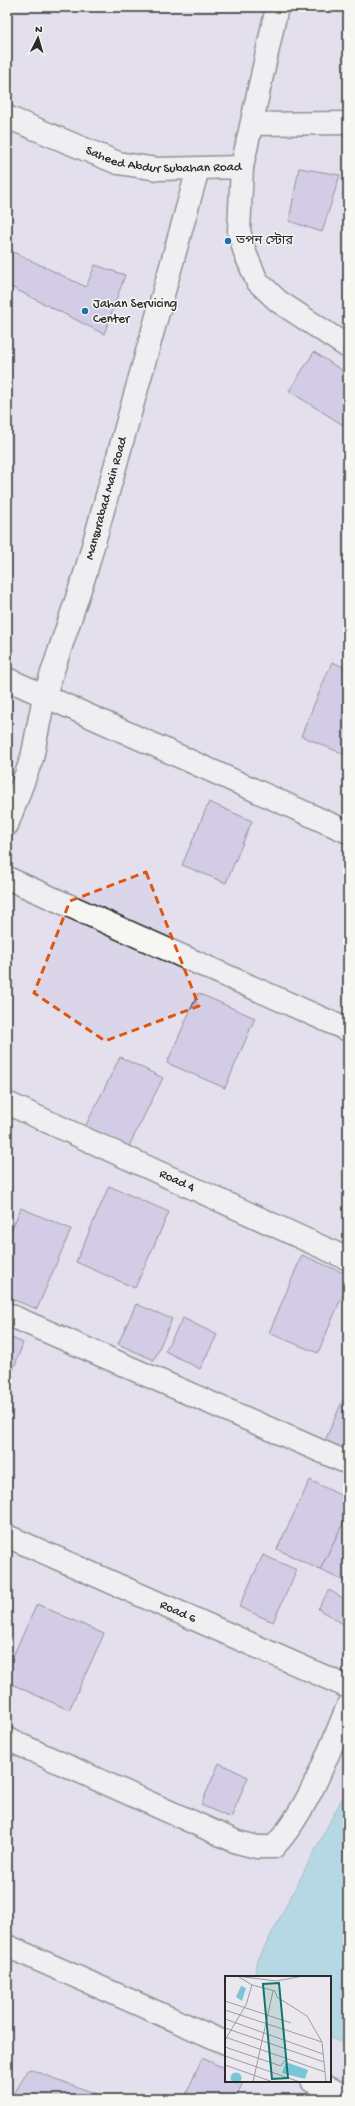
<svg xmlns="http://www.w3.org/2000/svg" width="355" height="2106" font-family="'Gochi Hand','Noto Sans Bengali',sans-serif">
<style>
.built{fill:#dbd5e9;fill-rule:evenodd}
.water{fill:#78c6d7;stroke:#598892}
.building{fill:#b9abdc;stroke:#2b2b2b}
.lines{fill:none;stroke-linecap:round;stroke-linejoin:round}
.minor-casing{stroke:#2b2b2b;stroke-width:25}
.minor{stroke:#f6f6f2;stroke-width:22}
.marked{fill:none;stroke:#df570e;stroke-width:3;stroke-dasharray:8 5;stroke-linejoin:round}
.poi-dot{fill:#1f6fb2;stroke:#f6f6f2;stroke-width:1.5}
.labels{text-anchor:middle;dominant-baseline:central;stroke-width:3;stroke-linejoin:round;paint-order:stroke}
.street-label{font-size:13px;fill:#2b2b2b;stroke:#f6f6f2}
.poi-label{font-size:13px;fill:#2b2b2b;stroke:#f6f6f2;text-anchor:start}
.inset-road{fill:none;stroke:#9e9ca0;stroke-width:1}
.view{fill:#0f766e;fill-opacity:0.15;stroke:#0f766e;stroke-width:2}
.inset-edge{fill:none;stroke:#2b2b2b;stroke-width:2}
</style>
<rect width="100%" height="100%" fill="#eae7ee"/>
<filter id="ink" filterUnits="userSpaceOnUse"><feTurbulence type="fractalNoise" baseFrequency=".025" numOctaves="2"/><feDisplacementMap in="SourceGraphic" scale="8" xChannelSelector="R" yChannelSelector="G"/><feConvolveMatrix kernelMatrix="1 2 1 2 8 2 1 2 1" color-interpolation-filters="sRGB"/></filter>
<g filter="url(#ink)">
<path class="built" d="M7 7H348V2099H7ZM226 1977H330V2081H226Z"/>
<polygon class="water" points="348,1787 348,2045 330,2038 330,1977 254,1977 258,1960"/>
<g class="building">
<polygon points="299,168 340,175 322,232 289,221"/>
<polygon points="7,249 86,287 95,265 125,275 104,334 7,285"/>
<polygon points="314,352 348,374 348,428 289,391"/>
<polygon points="332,662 348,669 348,750 346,755 301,736"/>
<polygon points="209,802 252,821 226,883 182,865"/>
<polygon points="198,993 255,1018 225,1088 167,1063"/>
<polygon points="120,1057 163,1078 125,1154 82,1133"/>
<polygon points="109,1186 169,1212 135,1288 76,1262"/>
<polygon points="21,1208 71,1229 37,1309 7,1297 7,1240"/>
<polygon points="302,1255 348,1275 348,1282 318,1353 269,1333"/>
<polygon points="136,1304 172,1319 154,1360 118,1344"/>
<polygon points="183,1318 217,1335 200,1369 165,1351"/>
<polygon points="7,1336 23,1343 7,1388"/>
<polygon points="348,1388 348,1454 324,1443"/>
<polygon points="310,1480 348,1499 348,1513 320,1570 277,1549"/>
<polygon points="348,1513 348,1583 320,1570"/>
<polygon points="263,1555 297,1570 273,1622 239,1607"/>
<polygon points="329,1590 348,1601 348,1621 345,1625 318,1609"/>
<polygon points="37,1604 104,1634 69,1710 7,1682 7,1654 13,1656"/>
<polygon points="219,1763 248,1777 231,1818 201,1805"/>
<polygon points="202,2058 226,2069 226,2081 243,2081 236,2099 184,2099"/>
<polygon points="29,2069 97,2094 95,2099 11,2099"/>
</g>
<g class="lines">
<defs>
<g id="minor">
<path id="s1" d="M7 117 118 163 157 169 242 167 239 231 245 253 257 281 278 301 348 347"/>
<polyline points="252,124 348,123"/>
<polyline points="242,167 277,7"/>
<polyline points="7,679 348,832"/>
<path id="s2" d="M7 825 32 758 44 697 86 571 198 169"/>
<polyline points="7,878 348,1030"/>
<path id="s3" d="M7 1103 348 1259"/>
<polyline points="7,1314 348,1463"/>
<path id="s4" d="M7 1536 348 1687"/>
<path d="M7 1739 237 1842 257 1847H274C310 1807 327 1755 348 1706"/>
<polyline points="7,1946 226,2043"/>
<polyline points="312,2081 348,2097"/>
</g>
</defs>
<use href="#minor" class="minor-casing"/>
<use href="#minor" class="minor"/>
</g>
</g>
<path d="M0 0H355V2106H0ZM146 872 199 1006 105 1041 34 993 70 901Z" fill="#eae7ee" fill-opacity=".55" fill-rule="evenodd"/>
<path class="marked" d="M146 872 199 1006 105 1041 34 993 70 901Z"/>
<g class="poi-dot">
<circle cx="228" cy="241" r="4"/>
<circle cx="85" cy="311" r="4"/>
</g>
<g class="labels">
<g class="street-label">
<text stroke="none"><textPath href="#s1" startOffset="165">Saheed Abdur Subahan Road</textPath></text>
<text stroke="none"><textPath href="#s2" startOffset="342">Mansurabad Main Road</textPath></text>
<text stroke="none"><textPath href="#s3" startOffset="187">Road 4</textPath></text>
<text stroke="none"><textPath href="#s4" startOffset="187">Road 6</textPath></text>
</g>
<g class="poi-label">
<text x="236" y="241">তপন স্টোর</text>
<text x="93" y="304">Jahan Servicing<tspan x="93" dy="15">Center</tspan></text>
</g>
</g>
<g transform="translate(225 1976)">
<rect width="106" height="106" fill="#eae7ee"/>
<path d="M16 10 21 12 17 25 11 21ZM61 86 83 94 80 103 57 97ZM5.5 102a5.5 5.5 0 1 1 11 0a5.5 5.5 0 1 1-11 0Z" fill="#78c6d7"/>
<path class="inset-road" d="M12 0 51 5 79 0M14 1 27 9 50 15 52 21 82 40 97 66 101 106M0 25 66 47M0 34 97 66M0 43 98 78M0 52 99 86M0 61 100 96M0 64 21 29 27 9M0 71 56 90 61 83M0 80 75 106M0 89 48 106M28 106 48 15"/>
<path class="view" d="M54 7 63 102 47 103 38 8Z"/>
<rect width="106" height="106" class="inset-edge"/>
</g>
<rect width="355" height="2106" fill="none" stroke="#f6f6f2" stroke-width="24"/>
<rect x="12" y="12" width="331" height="2082" fill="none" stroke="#2b2b2b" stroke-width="1.5" filter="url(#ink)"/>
<g transform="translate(38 38) rotate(5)" stroke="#f6f6f2" stroke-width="3" paint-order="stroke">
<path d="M0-3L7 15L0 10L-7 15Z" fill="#2b2b2b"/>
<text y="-6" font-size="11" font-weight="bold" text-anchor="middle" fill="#2b2b2b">N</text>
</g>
</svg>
